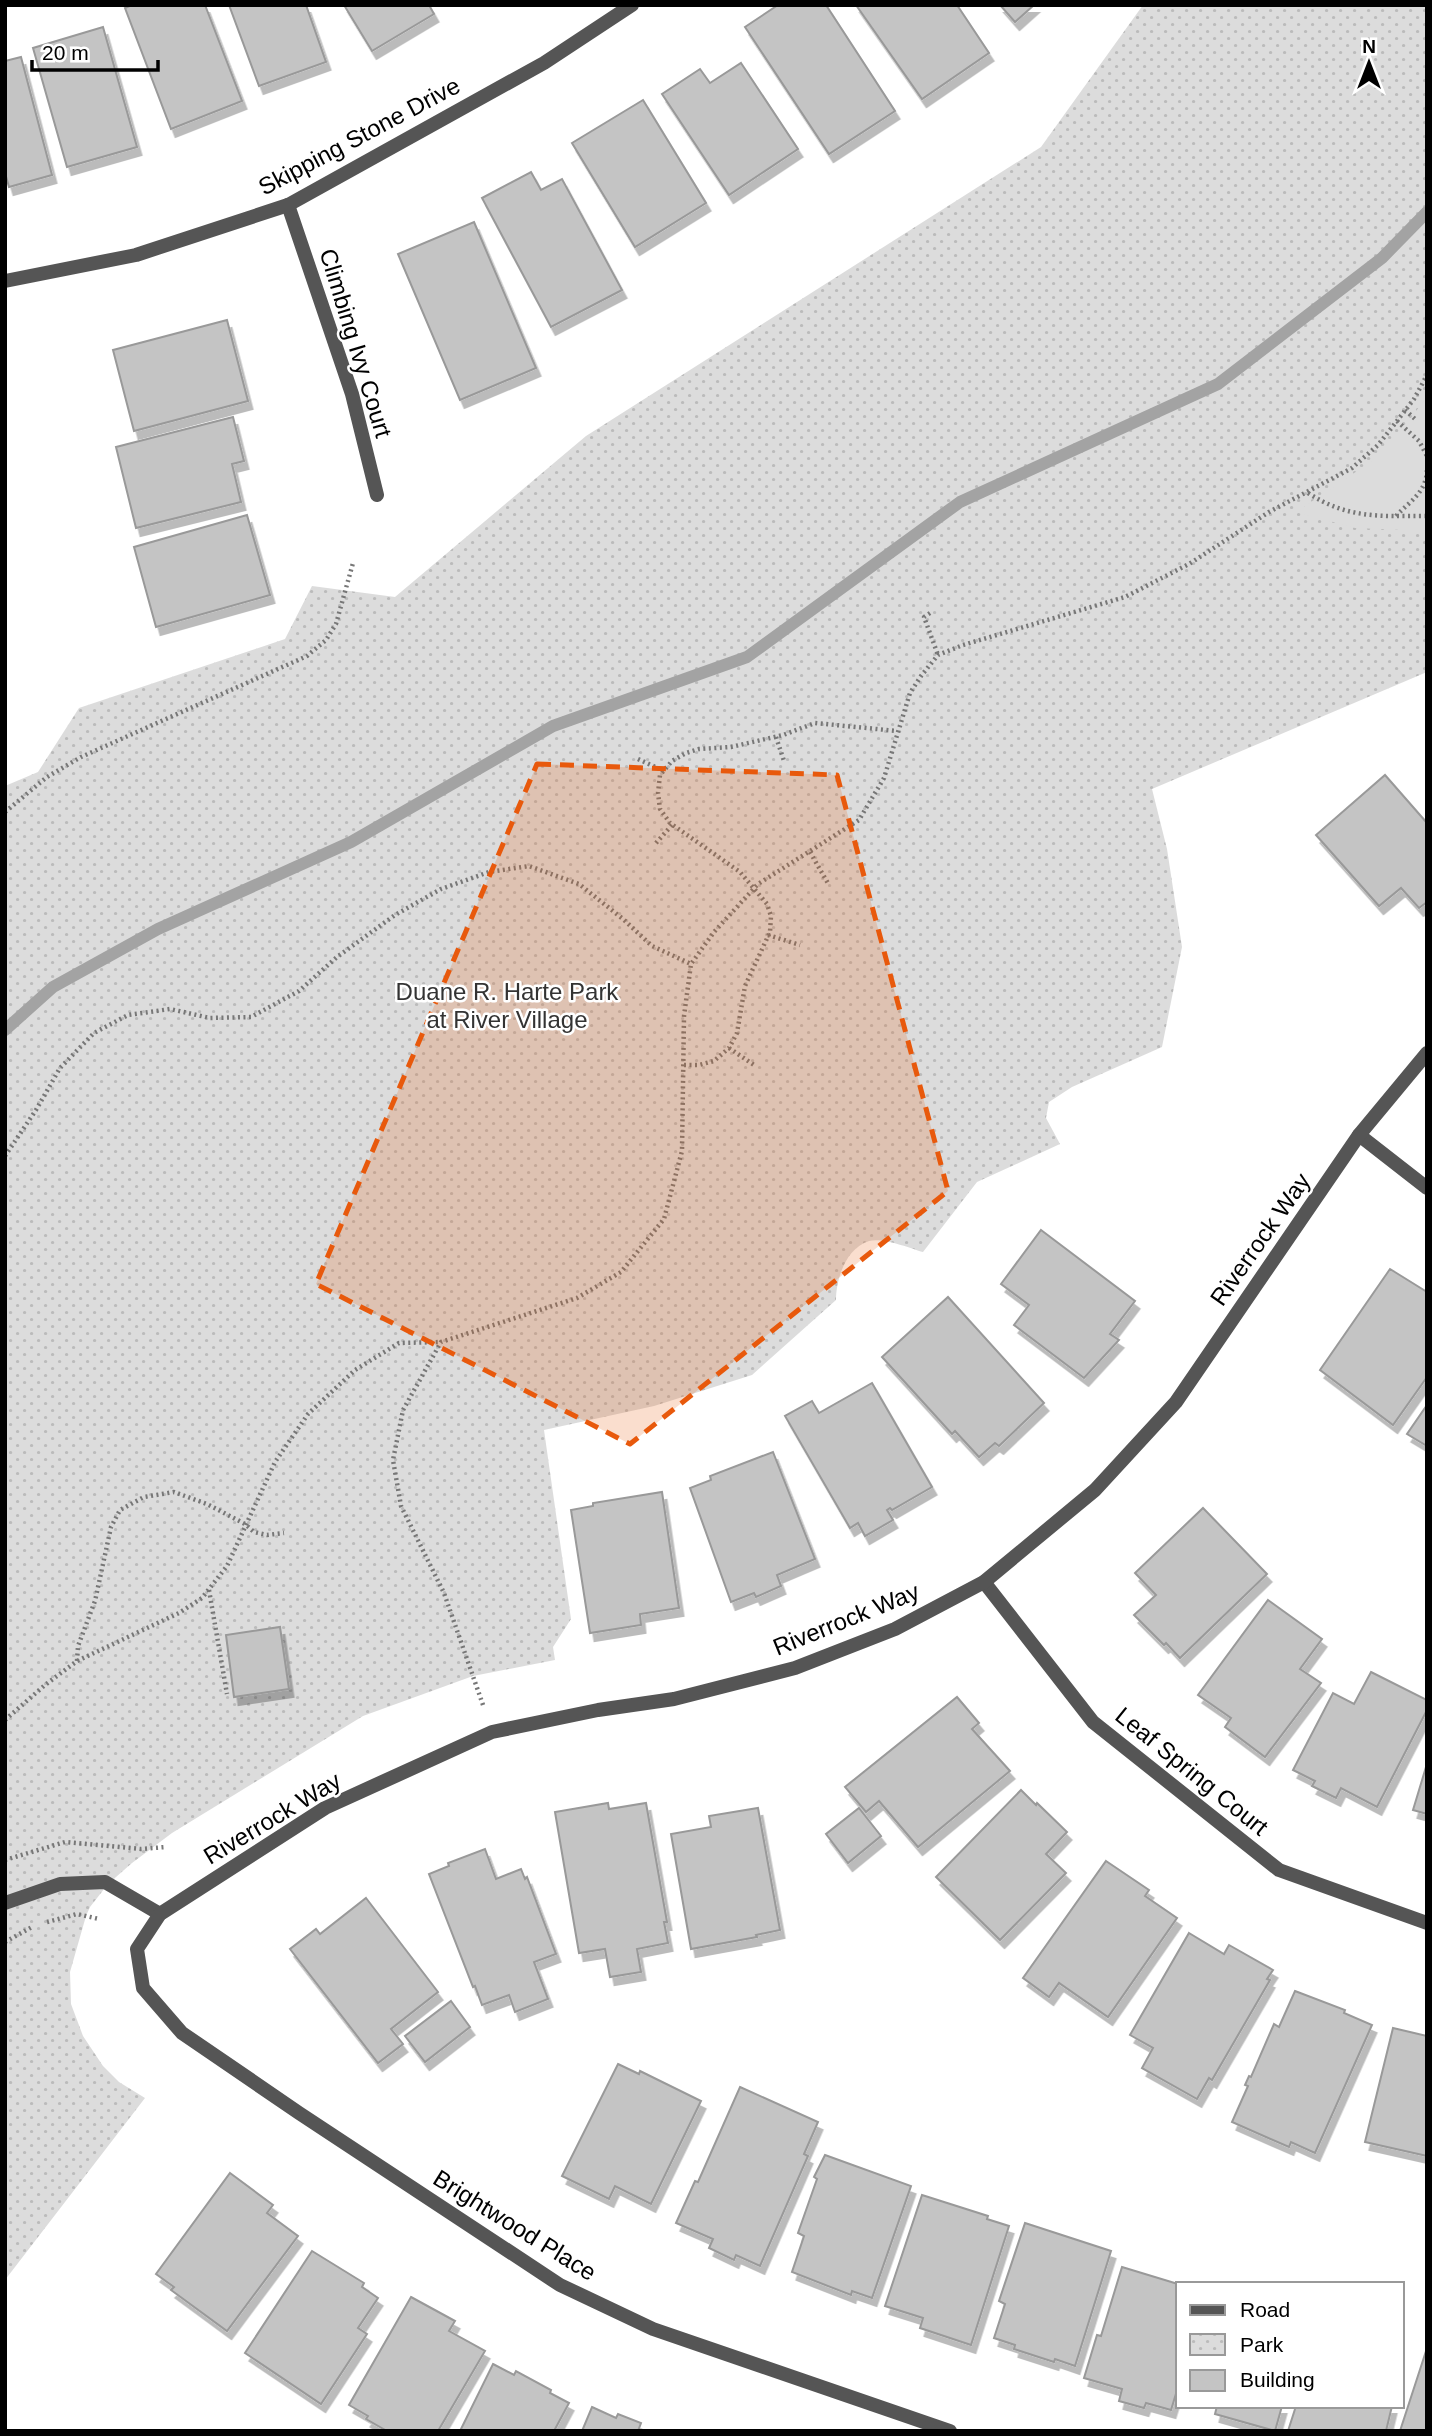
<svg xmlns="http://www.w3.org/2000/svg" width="1432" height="2436" font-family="Arial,sans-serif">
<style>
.park{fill:url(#park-dots)}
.garden{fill:#dcdcdc}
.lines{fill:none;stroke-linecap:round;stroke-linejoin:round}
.stream{stroke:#a3a3a3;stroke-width:12}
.building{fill:#c4c4c4;stroke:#999;stroke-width:2;filter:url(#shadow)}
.path{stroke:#777;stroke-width:4.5;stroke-dasharray:2 3.5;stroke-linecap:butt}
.lane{stroke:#555;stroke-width:14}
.street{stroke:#555;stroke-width:14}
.marked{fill:#e8590c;fill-opacity:0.2;stroke:#e8590c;stroke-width:5;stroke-dasharray:14 9;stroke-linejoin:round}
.labels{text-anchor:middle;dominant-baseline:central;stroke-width:5;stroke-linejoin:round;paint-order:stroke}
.street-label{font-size:24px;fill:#000;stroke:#fff}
.park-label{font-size:24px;fill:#333;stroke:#fff}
</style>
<defs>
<pattern id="park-dots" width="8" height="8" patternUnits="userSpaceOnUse" patternTransform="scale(1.75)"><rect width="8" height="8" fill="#dcdcdc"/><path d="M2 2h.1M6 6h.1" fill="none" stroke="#bbb" stroke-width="1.8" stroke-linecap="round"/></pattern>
<filter id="shadow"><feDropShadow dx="4.5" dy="8" stdDeviation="0" flood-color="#0004"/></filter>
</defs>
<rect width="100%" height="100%" fill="#fff"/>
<path class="park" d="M1143 5H1427V672L1152 789 1167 849 1182 947 1162 1047 1072 1087 1049 1102 1046 1118 1060 1144 977 1182 923 1252C910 1248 882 1237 869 1241 846 1248 836 1279 836 1300L752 1375 654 1406 544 1430 571 1619 553 1647 555 1660 473 1676 363 1716 172 1833 132 1863 108 1884 90 1907 86 1916 70 1972 71 2004 83 2036 103 2066 119 2082 145 2098 5 2280V786L38 772 79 708 285 639 312 586 395 597 586 436 1041 147Z"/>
<polygon class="garden" points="1427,396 1427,531 1355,528 1296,512 1387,451"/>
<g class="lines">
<polyline class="stream" points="5,1030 53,987 158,929 351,842 553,726 747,657 960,502 1218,384 1382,258 1427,212"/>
</g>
<g class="building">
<polygon points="132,5 205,5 242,101 171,129 125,8"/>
<polygon points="229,5 306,5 326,62 259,86"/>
<polygon points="344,5 429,5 434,14 372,51"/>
<polygon points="778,5 826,5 895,111 829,154 745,27"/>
<polygon points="856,5 957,5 989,53 922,99"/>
<polygon points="1000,5 1034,5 1015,22"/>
<polygon points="103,27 137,147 67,167 33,48"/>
<polygon points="21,57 52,175 9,187 5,173 5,61"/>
<polygon points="741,63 798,149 729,195 662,94 700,69 710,83"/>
<polygon points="643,100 706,203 635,247 572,143"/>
<polygon points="531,172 541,190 562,179 622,290 551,327 482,198"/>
<polygon points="474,222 536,368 460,400 398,254"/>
<polygon points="227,320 248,401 134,431 113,350"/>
<polygon points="233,417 244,461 232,464 241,502 136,528 116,447"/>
<polygon points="247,515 270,595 156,627 134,547"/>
<polygon points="1385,775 1427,823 1427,902 1419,908 1401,888 1379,906 1316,835"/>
<polygon points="1041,1230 1135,1301 1110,1334 1119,1340 1084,1378 1014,1325 1029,1305 1001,1284"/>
<polygon points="1390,1269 1427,1292 1427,1377 1393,1425 1320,1370"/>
<polygon points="948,1297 1044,1403 999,1446 995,1443 979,1457 955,1431 952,1434 882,1357"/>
<polygon points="872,1383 932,1487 892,1510 890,1508 887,1510 893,1520 865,1536 858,1523 850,1528 785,1416 812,1401 819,1413"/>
<polygon points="1427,1405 1427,1446 1407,1434"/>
<polygon points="773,1452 815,1559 777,1575 781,1586 756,1597 754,1593 731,1602 690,1488 711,1480 710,1476"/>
<polygon points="662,1492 679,1608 640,1614 641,1625 590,1633 571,1510 593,1506 593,1503"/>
<polygon points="1203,1508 1267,1574 1180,1658 1166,1643 1164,1645 1134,1615 1156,1595 1135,1573"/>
<polygon points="1268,1600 1322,1639 1300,1669 1321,1683 1265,1757 1225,1727 1231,1718 1198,1695"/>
<polygon points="280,1627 289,1689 234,1697 226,1635"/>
<polygon points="1371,1672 1427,1700 1427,1710 1377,1807 1341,1788 1336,1798 1312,1786 1315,1781 1293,1770 1333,1693 1354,1704"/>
<polygon points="957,1697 979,1723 972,1729 1010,1771 918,1847 879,1801 866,1812 845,1787"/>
<polygon points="1426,1767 1427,1768 1427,1814 1413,1810"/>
<polygon points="1021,1790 1036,1805 1037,1803 1067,1832 1046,1854 1066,1873 1000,1940 936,1877"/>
<polygon points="608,1803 609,1809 646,1803 667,1922 664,1922 668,1943 637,1949 641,1972 610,1977 605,1949 579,1953 555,1812"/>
<polygon points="758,1808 780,1930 756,1935 757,1937 691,1949 671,1834 711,1827 709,1816"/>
<polygon points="859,1808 881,1836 848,1863 826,1834"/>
<polygon points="485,1849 496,1879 521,1869 525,1879 527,1877 556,1954 534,1962 548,1999 515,2012 509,1995 482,2005 475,1986 473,1987 429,1874 449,1866 448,1863"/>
<polygon points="1106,1861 1149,1890 1145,1896 1177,1918 1108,2017 1059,1983 1049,1997 1023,1978"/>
<polygon points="366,1898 438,1992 391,2029 403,2044 378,2063 290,1949 316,1929 320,1934"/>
<polygon points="1189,1933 1224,1954 1229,1945 1273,1970 1267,1979 1270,1980 1212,2080 1209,2078 1197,2099 1142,2068 1153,2048 1130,2035"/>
<polygon points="1295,1991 1345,2010 1344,2013 1372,2025 1315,2153 1291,2142 1289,2147 1232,2122 1248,2086 1245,2085 1249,2076 1251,2077 1274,2024 1279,2027"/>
<polygon points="451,2001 470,2027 425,2062 405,2036"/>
<polygon points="1393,2028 1427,2036 1427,2156 1365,2142"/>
<polygon points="618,2064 639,2074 640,2071 701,2101 651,2204 615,2186 609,2199 562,2176"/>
<polygon points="740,2087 818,2122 804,2154 808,2156 760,2266 736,2255 734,2260 709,2248 713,2239 676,2223 695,2181 698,2182"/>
<polygon points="825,2155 911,2186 872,2298 852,2291 851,2295 792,2272 804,2236 798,2233 817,2179 814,2177"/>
<polygon points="230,2173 273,2205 267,2213 298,2236 227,2331 171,2290 174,2287 156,2274"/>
<polygon points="922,2195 988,2216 987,2219 1009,2226 971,2345 920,2328 923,2318 885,2306"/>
<polygon points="1025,2223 1111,2251 1075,2366 1055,2359 1054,2362 1014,2349 1015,2345 994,2338 1005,2304 999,2301"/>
<polygon points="312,2251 364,2283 362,2287 378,2298 358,2328 367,2334 321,2404 245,2353"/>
<polygon points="1122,2267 1178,2284 1178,2387 1171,2410 1146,2403 1144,2408 1119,2401 1122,2389 1084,2378 1097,2335 1101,2336"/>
<polygon points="411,2297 455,2321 449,2331 485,2351 438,2431 387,2431 366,2419 368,2416 349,2405"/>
<polygon points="1427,2348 1427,2431 1400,2431"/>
<polygon points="493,2364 514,2375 516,2371 551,2390 550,2393 569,2403 554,2431 460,2431"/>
<polygon points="1217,2406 1282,2406 1275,2431 1215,2414"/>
<polygon points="1296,2406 1392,2406 1386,2431 1288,2431"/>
<polygon points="592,2407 616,2418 618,2414 641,2423 638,2431 582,2431"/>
</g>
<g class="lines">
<g class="path">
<polyline points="1405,410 1415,419"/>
<polyline points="1397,421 1419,441 1427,456"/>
<path d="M1308 493C1348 519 1380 516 1427 516"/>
<path d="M1396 516C1410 501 1426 493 1427 470"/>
<polyline points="930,613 924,617 938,655"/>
<polyline points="776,737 784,761"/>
<polyline points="638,759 664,771"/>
<polyline points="5,812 47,777 81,757 307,656 326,640 336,624 353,563"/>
<polyline points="656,843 672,825"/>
<polyline points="810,852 829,885"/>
<polyline points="768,935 800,945"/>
<polyline points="729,1048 754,1065"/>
<polyline points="684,1065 699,1065 714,1061 729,1048 737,1033 745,986 770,932 771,916 767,904 740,872 670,823 660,809 658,793 660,775 672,761 686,753 699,749 731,747 783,735 815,723 897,731"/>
<polyline points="5,1156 36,1110 60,1068 94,1033 128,1015 170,1009 210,1018 251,1017 299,991 337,957 395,915 441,889 489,872 529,866 579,884 623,919 652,946 691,964"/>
<polyline points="209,1590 227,1694"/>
<polyline points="77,1661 78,1646 95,1601 111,1527 120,1510 144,1497 174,1492 207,1504 245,1524 254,1532 267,1535 284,1533"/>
<polyline points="483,1705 444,1593 401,1506 393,1460 403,1410 441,1342 577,1298 621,1272 664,1219 682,1151 684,1016 691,964 714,932 758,884 859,820 884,778 910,693 921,676 938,655 963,645 1125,597 1189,564 1269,512 1352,468 1378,445 1397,421 1414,399 1427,375"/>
<polyline points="5,1720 45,1685 77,1661 179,1613 202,1598 227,1566 275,1462 308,1414 355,1370 399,1343 441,1342"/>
<polyline points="5,1860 65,1842 141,1849 166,1847"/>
<polyline points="47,1922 77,1914 99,1919"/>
<polyline points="5,1942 32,1927"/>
</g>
<polyline class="lane" points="5,1903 60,1884 105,1882 160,1914"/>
<g class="street">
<polyline points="288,205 352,394 377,495"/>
<polyline points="5,281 136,255 288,205 544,63 632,5"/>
<polyline points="1359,1135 1427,1188"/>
<polyline points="984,1582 1093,1722 1279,1870 1427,1923"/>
<polyline points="950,2431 653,2329 560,2285 299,2113 182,2033 143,1988 137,1949 160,1914 325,1808 492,1732 598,1710 674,1699 795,1668 895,1629 984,1582 1095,1490 1176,1402 1359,1135 1427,1053"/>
</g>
</g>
<path class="marked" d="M537 764 837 775 948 1191 630 1444 316 1284Z"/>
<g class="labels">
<g class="street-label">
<text transform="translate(359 136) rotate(-28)">Skipping Stone Drive</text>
<text transform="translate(356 343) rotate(73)">Climbing Ivy Court</text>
<text transform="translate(1260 1239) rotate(-55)">Riverrock Way</text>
<text transform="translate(846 1619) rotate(-22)">Riverrock Way</text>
<text transform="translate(1192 1771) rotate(39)">Leaf Spring Court</text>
<text transform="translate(272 1818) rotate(-31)">Riverrock Way</text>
<text transform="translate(515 2225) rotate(32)">Brightwood Place</text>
</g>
<g class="park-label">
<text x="507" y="991">Duane R. Harte Park<tspan x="507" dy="28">at River Village</tspan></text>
</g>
</g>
<rect width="1432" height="2436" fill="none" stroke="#000000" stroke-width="14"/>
<rect x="1176" y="2282" width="228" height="126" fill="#ffffff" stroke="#999999" stroke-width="2"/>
<rect x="1190" y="2305" width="35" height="10" fill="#555555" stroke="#999999" stroke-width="2"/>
<text x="1240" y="2317" font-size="21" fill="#000000">Road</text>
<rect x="1190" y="2334" width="35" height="21" fill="url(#park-dots)" stroke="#999999" stroke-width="2"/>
<text x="1240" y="2352" font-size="21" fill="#000000">Park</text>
<rect x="1190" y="2370" width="35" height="21" fill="#c4c4c4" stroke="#999999" stroke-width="2"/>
<text x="1240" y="2387" font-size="21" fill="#000000">Building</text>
<g transform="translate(1369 63)" stroke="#ffffff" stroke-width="5" paint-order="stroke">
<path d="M0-5L12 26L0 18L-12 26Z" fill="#000000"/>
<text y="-10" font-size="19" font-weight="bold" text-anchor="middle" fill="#000000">N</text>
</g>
<path d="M32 60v10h126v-10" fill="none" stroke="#000000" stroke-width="3.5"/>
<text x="42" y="60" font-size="21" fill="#000000" stroke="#ffffff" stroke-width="5" paint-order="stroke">20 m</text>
</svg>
